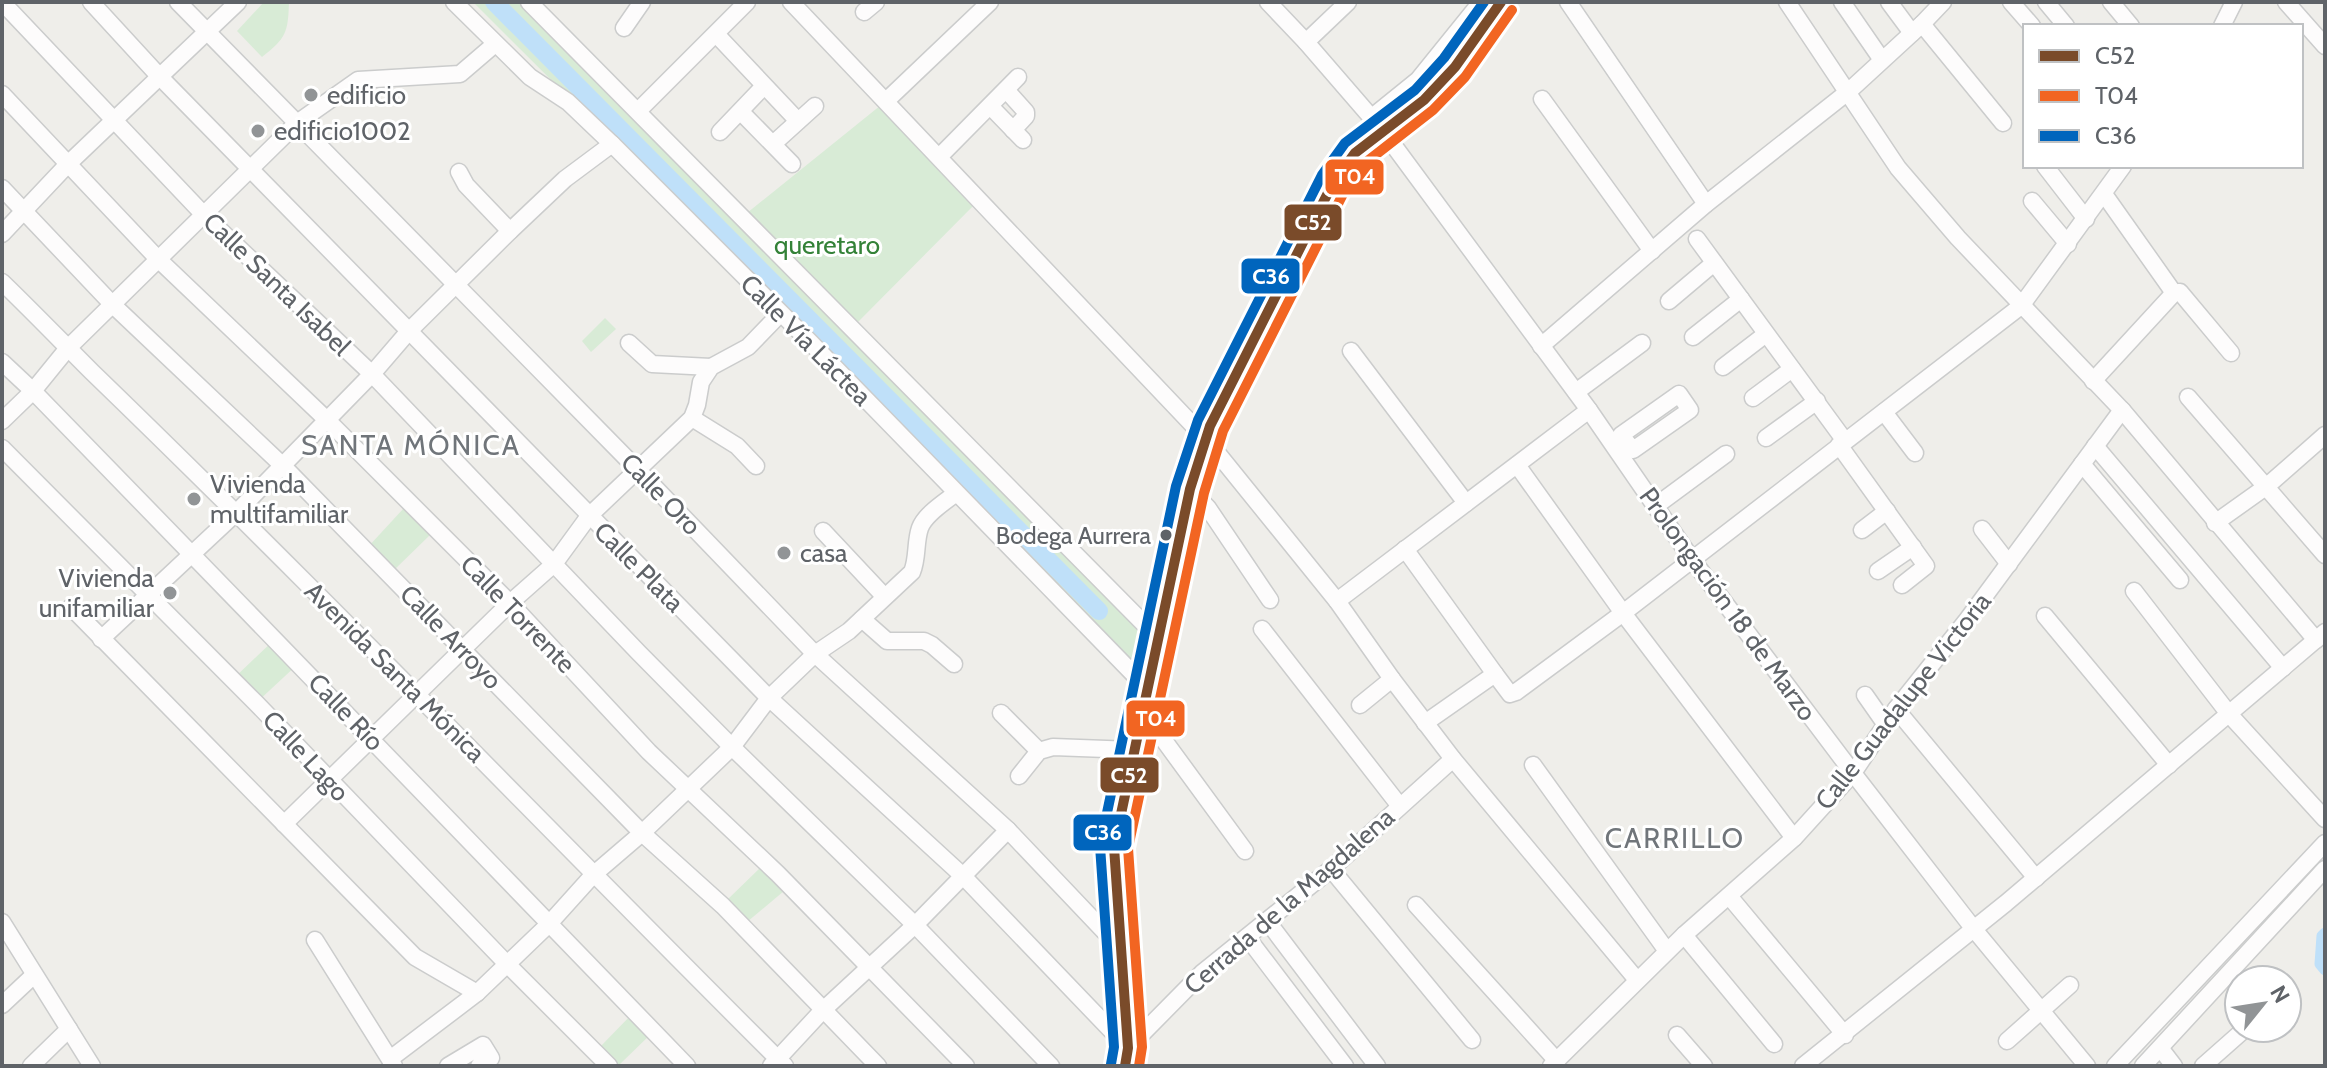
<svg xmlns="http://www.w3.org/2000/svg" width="2327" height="1068" font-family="Cabin,sans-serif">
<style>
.green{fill:#d8ebd6}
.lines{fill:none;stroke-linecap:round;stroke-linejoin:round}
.canal{stroke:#bfe0f9;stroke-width:11}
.river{stroke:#bfe0f9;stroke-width:18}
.minor-casing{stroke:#cbcccc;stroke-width:19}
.major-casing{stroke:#d7ceb8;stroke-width:23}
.minor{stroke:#fdfcfc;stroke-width:16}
.major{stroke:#f4f2e9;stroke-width:20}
.bus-1-casing{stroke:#fff;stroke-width:16}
.bus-2-casing{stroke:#fff;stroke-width:16}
.bus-3-casing{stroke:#fff;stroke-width:16}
.bus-1{stroke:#7a4b2a;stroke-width:10}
.bus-2{stroke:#f26522;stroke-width:10}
.bus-3{stroke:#0065bd;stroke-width:10}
.poi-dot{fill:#919496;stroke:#fff;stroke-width:3}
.bus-dot{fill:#5f6368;stroke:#fff;stroke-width:3}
.labels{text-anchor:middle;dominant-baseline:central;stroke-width:6;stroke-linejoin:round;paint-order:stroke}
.bus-label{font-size:24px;fill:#5f6368;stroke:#fff;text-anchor:end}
.poi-label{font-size:26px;fill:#5f6368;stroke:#fff;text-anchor:start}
.park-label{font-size:26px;fill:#348238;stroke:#fff}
.street-label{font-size:26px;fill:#5f6368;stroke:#fff}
.neighbourhood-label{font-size:28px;letter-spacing:2px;fill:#70757a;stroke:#fff}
.line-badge{stroke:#fff;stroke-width:3}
.badge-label{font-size:22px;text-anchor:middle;font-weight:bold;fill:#fff}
</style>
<rect width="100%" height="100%" fill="#efeeea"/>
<g class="green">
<path d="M264 2H289C288 33 286 38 262 57L237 31Z"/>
<polygon points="473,2 527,2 742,217 886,101 980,199 857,323 1158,638 1148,689 885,413"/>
<polygon points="605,318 616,329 591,352 582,341"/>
<polygon points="404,508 431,534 393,571 368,547"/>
<polygon points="275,639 298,664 256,703 232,680"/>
<polygon points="761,867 784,891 747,922 726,901"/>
<polygon points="635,1011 654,1031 619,1065 601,1046"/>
</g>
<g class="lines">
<polyline class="canal" points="2325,933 2322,936 2320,964 2325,970"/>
<polyline class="river" points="494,2 1099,611"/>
<defs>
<g id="minor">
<polyline points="2,2 205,216 372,374 639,653 732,747 915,925 1051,1066"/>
<polyline points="91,2 159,76 769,698 963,876 1128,1048 1202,973 1331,869 1453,759"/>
<polyline points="178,2 638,470 815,654 1008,830 1121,949"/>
<polyline points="454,2 530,77 568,102 612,144 810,342 1148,689"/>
<polyline points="529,2 1158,638"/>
<polyline points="791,2 1206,439 1337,601 1392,679 1453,759 1637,980"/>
<polyline points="1268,2 1306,42 1383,131 1589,410 1691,558 1853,773 1973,928 2087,1066"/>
<polyline points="1568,2 1706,204"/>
<polyline points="1787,2 1898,168 1958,238 2122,410 2316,640"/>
<polyline points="1842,2 1882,60"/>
<polyline points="1889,2 1912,33"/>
<polyline points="2011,2 2032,26"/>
<polyline points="2046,2 2066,26"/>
<polyline points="2111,2 2131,26"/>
<polyline points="2286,2 2325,46"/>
<polyline points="864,12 876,2"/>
<polyline points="1922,24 2003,123"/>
<polyline points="2222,26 2234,2"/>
<polyline points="624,28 642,2"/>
<polyline points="716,34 798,121"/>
<polyline points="1306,42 1348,2"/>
<polyline points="1007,91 1026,112 1026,116 1013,130"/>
<polyline points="2,94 158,259 328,421 510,603 649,752 778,874 966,1066"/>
<polyline points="1542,99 1652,251"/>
<polyline points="886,101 990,2"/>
<polyline points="990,106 1023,140"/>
<polyline points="638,111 747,2"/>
<polyline points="741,112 792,164"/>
<polyline points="1371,118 1418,80 1481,2"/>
<polyline points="720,132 764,86"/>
<polyline points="773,144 815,106"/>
<polyline points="940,156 1018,77"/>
<polyline points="2045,166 2086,219"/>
<polyline points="459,172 466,185 510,231"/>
<polyline points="2,188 113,305 282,465 642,833 723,906 878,1066"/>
<polyline points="2104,194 2174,293"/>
<polyline points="2032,201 2068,244"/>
<polyline points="2,234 68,164 238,2"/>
<polyline points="1697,239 1845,441"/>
<path d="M2 282C33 312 62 342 92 372 327 599 553 835 785 1066"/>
<polyline points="2174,293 2180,292 2185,298 2231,353"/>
<polyline points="1669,301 1714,263"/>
<polyline points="1693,337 1741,299"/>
<polyline points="629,343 652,364 711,367"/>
<polyline points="1541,346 1706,204 1849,91 1922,24 1943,2"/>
<polyline points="1351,351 1466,503"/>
<path d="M2 362 33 391C252 615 468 841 687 1066"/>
<polyline points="1723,367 1766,334"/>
<polyline points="2093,381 2174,293"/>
<polyline points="1576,392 1642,343"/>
<polygon points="1679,394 1690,410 1633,450 1621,435"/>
<polyline points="2188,397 2325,555"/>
<polyline points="1753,398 1792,369"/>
<polyline points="1884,412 1915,453"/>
<polyline points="692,418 737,446 756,466"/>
<polyline points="2,421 33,391 68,348 297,123 358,80 460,74 495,44"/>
<polyline points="1766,438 1817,401"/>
<polyline points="1839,445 1926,566 1902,585"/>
<polyline points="2095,446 2283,668"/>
<polyline points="2,448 256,703 507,964 609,1066"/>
<polyline points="2082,464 2180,580"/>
<polyline points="1517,465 1623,613 1794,838"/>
<polyline points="1190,489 1208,508 1270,600"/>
<polyline points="1657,505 1726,454"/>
<polyline points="2215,523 2267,486 2325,435"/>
<polyline points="1982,529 2009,564"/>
<polyline points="1862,530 1887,511"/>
<polyline points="823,531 884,596"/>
<polyline points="1405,549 1495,674"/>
<polyline points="1878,571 1913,547"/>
<polyline points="2134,591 2229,714 2325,819"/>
<polyline points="1337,601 1589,410"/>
<polyline points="71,607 415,957 477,993"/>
<polyline points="2045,616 2169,765"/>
<polyline points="862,619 887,641 924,641 932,645 954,664"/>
<polyline points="1262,629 1399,805"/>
<polyline points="101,639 237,512 372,374 409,331 510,231 565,179 612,144"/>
<polyline points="1865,695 1886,725"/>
<polyline points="1360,705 1392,679"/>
<polyline points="1896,709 2036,878"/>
<polyline points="1001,713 1039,751"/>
<polyline points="1144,713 1245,851"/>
<polyline points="1425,723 1495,674 1510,694 1516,692 1623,613 2021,306 2123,166"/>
<polyline points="1533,765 1667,951"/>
<polyline points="1019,776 1039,751 1053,747 1133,750"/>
<polyline points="284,824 510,603 554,564 589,516 692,418 697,405 701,382 711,367 748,347 780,314"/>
<polyline points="1331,869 1472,1040"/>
<polyline points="1729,896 1845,1035"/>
<polyline points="1416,905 1557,1061"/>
<polyline points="2,922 92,1066"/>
<polyline points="1268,922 1377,1066"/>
<polyline points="1684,935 1774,1044"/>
<polyline points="1247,937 1345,1066"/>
<polyline points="315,940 394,1066"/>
<polyline points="2,1005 34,975"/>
<polyline points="1677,1035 1704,1066"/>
<polyline points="2007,1041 2070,985"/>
<polyline points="2161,1049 2174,1066"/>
<path d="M390 1059 477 993 548 925 593 875 642 833 732 747 769 698 815 654 849 631 912 572C918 558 915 542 920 528 925 514 945 502 956 493"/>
<polyline points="31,1066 69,1029"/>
<polyline points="448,1066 483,1045 491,1058 479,1066"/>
<polyline points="771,1066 822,1011 915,925 1008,830"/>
<polyline points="1551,1066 1684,935 1794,838 1853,773 1896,709 1967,620 2122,410"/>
<polyline points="1803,1066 2006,903 2325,632"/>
<polyline points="2115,1066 2325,843"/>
<polyline points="2143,1066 2325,869"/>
<polyline points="2203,1066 2246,1028"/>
</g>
<polyline id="major" points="1125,1066 1128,1048 1114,847 1133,750 1144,713 1164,602 1190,489 1210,426 1333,183 1355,153 1424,100 1455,67 1501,2"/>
</defs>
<use href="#minor" class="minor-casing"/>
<use href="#major" class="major-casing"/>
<use href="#minor" class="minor"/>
<use href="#major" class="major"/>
<defs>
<polyline id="bus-1" points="1125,1066 1128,1048 1114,847 1190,489 1210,426 1333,183 1355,153 1424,100 1455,67 1501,2"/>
<polyline id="bus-2" points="1139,1066 1142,1047 1128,848 1204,493 1223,431 1345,190 1365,163 1433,110 1465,77 1512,10"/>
<polyline id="bus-3" points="1111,1064 1114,1047 1100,846 1176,486 1198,420 1322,175 1345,143 1415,90 1444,58 1484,2"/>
</defs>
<use href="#bus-1" class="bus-1-casing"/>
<use href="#bus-2" class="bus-2-casing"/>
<use href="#bus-3" class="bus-3-casing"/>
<use href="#bus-1" class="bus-1"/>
<use href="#bus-2" class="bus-2"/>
<use href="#bus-3" class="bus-3"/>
</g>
<g class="poi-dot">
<circle cx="311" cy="95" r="8"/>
<circle cx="258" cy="131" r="8"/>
<circle cx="194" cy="499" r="8"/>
<circle cx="784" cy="553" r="8"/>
<circle cx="170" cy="593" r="8"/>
</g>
<circle class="bus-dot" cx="1166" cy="535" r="7"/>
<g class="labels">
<g class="bus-label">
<text x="1151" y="535">Bodega Aurrera</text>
</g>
<g class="poi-label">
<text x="327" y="95">edificio</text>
<text x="274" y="131">edificio1002</text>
<text x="210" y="484">Vivienda<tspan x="210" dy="30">multifamiliar</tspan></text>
<text x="800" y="553">casa</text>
<text x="154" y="578" text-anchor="end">Vivienda<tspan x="154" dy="30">unifamiliar</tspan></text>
</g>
<g class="park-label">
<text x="827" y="245">queretaro</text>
</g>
<g class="street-label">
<text transform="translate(277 284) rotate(44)">Calle Santa Isabel</text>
<text transform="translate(806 340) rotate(45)">Calle Vía Láctea</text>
<text transform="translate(661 494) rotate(46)">Calle Oro</text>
<text transform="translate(639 567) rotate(45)">Calle Plata</text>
<text transform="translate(1728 604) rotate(54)">Prolongación 18 de Marzo</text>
<text transform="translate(518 614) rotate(46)">Calle Torrente</text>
<text transform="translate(451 637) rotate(46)">Calle Arroyo</text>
<text transform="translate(395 672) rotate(45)">Avenida Santa Mónica</text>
<text transform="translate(1903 701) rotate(-52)">Calle Guadalupe Victoria</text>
<text transform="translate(346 712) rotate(46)">Calle Río</text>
<text transform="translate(306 756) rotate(47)">Calle Lago</text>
<text transform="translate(1289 901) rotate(-41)">Cerrada de la Magdalena</text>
</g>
<g class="neighbourhood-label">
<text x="411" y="445">SANTA MÓNICA</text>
<text x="1675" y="838">CARRILLO</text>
</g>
</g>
<g class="line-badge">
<rect x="1324" y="158" width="61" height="38" rx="8" fill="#f26522"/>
<rect x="1283" y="203" width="60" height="39" rx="8" fill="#7a4b2a"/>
<rect x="1240" y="257" width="61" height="38" rx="8" fill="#0065bd"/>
<rect x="1125" y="699" width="61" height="39" rx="8" fill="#f26522"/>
<rect x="1099" y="756" width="61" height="38" rx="8" fill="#7a4b2a"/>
<rect x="1072" y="813" width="61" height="39" rx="8" fill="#0065bd"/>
</g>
<g class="badge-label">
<text x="1355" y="184">T04</text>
<text x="1313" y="230">C52</text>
<text x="1271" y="284">C36</text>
<text x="1156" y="726">T04</text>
<text x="1129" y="783">C52</text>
<text x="1103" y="840">C36</text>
</g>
<rect width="2327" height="1068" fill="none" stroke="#5f6368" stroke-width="8"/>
<rect x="2023" y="24" width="280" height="144" fill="#ffffff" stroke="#bfc1c3" stroke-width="2"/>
<rect x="2039" y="50" width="40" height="12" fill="#7a4b2a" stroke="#bfc1c3" stroke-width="2"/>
<text x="2095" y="64" font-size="24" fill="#5f6368">C52</text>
<rect x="2039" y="90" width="40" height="12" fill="#f26522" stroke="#bfc1c3" stroke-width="2"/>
<text x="2095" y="104" font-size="24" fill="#5f6368">T04</text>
<rect x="2039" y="130" width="40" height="12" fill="#0065bd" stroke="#bfc1c3" stroke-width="2"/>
<text x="2095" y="144" font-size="24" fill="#5f6368">C36</text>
<g transform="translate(2263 1004) rotate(60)"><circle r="38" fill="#ffffff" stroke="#bfc1c3" stroke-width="2"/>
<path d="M0-6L14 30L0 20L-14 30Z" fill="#919496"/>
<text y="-12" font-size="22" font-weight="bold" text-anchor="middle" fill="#5f6368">N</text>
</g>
</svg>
